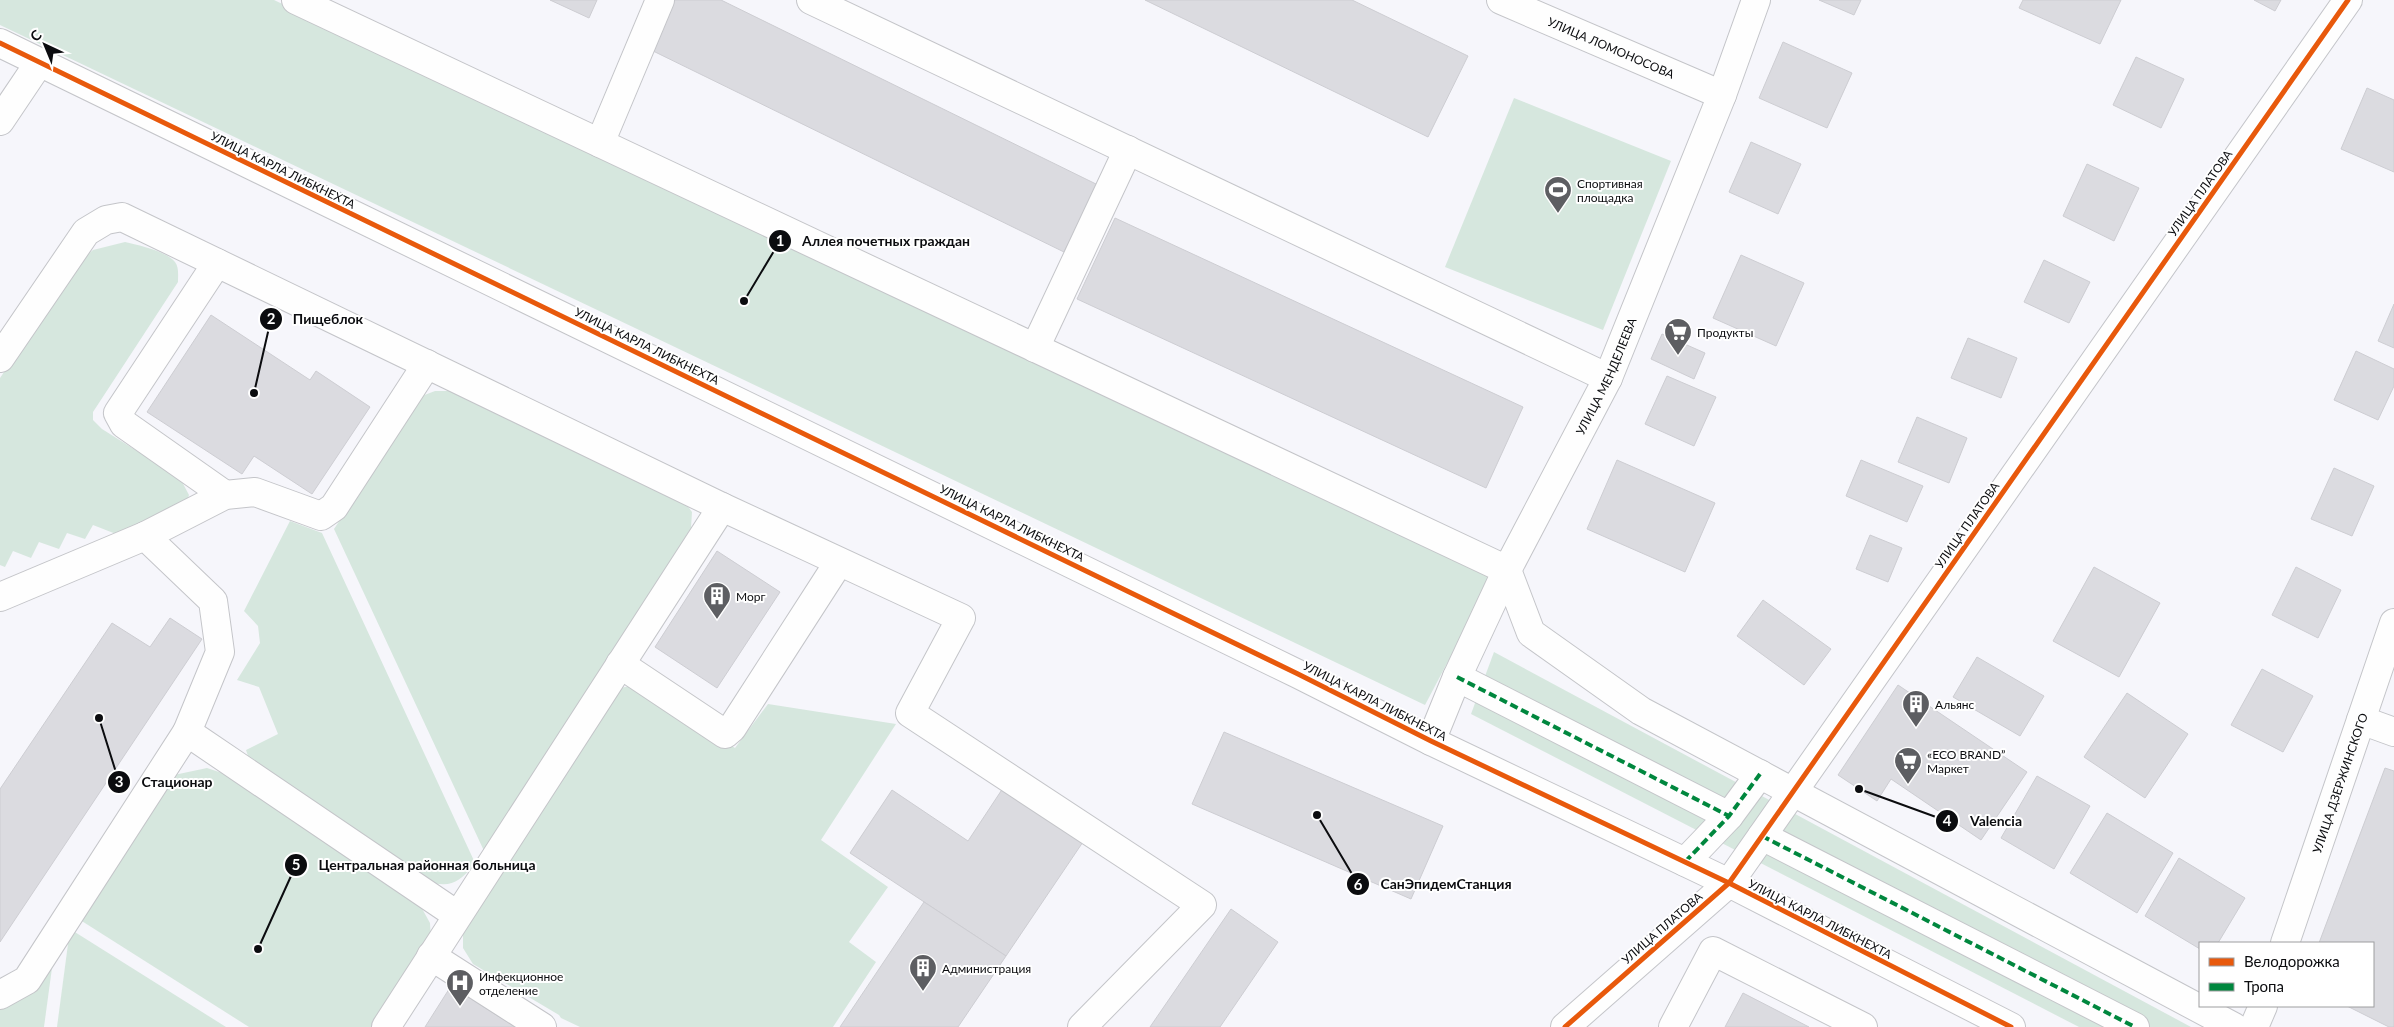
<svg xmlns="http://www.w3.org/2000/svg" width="2394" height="1027" font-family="Lato,sans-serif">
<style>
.green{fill:#d6e7de}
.building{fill:#dbdbe0;stroke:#cdcdd2}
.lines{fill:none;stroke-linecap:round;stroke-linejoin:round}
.minor-casing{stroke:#c4c5c9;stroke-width:30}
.minor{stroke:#fefefe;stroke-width:28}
.quiet{stroke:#00873e;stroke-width:4;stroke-dasharray:8 4;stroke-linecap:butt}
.cycleway-casing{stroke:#fff;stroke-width:8}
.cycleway{stroke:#e8590c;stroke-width:5}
.labels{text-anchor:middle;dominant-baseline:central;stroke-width:4;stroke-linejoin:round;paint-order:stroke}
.street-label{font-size:12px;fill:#0b0c0f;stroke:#fff}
.poi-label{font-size:12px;fill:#0b0c0f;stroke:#fff;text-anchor:start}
.leader{fill:none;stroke:#0b0c0f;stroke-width:2}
.callout-dot{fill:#0b0c0f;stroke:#fff;stroke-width:2}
.mark-label{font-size:15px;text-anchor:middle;font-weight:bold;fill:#fff}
.callout-label{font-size:14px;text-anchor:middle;font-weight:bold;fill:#0b0c0f;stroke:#fff;stroke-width:4;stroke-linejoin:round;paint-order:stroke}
</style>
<rect width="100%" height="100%" fill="#f6f6fb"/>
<g class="green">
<polygon points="0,0 274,0 1492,578 1425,705 0,25"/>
<polygon points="1514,98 1671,161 1603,330 1445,267"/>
<path d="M125 242C138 245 166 251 175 262 179 267 178 275 178 282L93 412V420L102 429 180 478 189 495 187 501 116 534 93 525 85 539 67 533 59 549 39 542 31 558 13 551 5 567 0 565V378L76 265 93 250Z"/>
<polygon points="435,391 450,391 681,497 692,512 691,528 485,853 334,529 422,396"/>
<path d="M290 521 322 533 476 865C456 882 454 888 427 882L249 759 246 750 278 734 259 687 237 680 260 643 258 626 244 611Z"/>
<polygon points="1494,652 2191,1027 2079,1027 1471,714"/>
<polygon points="637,684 735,748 768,704 896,724 821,840 888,887 849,942 876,962 833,1027 580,1027 561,1018 559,1015 473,964 463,948 463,930 612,693 621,688"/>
<polygon points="207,768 228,775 420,905 430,923 431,939 373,1027 249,1027 77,918 174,775"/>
<polygon points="70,929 226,1027 57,1027"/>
<polygon points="54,953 44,1027 0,1027 0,1005"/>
</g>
<g class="building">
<polygon points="550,0 597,0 589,18"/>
<polygon points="673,0 721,0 1098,185 1064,252 649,49"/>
<polygon points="1145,0 1352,0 1468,56 1428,137"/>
<polygon points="1819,0 1861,0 1854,15"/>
<polygon points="2023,0 2121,0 2100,44 2019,8"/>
<polygon points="2254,0 2281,0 2275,11"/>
<polygon points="1783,42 1852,73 1827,128 1759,98"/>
<polygon points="2136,57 2184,79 2161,128 2113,105"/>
<polygon points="2367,88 2394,100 2394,172 2341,149"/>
<polygon points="1751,142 1801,164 1778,214 1729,192"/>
<polygon points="2087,164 2139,188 2114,241 2063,216"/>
<polygon points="1115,218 1523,407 1486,488 1077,299"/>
<polygon points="1741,255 1804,283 1776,346 1713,318"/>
<polygon points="2044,260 2090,282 2069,323 2024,302"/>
<polygon points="2394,304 2394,348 2378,341"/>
<polygon points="211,315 310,380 316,371 370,407 312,494 254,456 242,474 147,412"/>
<polygon points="1662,334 1705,353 1694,379 1651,359"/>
<polygon points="1968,338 2017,358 2001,398 1951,378"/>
<polygon points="2356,351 2394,369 2394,386 2378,420 2334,400"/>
<polygon points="1667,376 1716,397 1694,446 1645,424"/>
<polygon points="1917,417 1967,438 1949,483 1898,462"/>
<polygon points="1617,460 1715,503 1685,572 1587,529"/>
<polygon points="1861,460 1923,486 1907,522 1846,496"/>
<polygon points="2334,468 2374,486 2352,536 2311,519"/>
<polygon points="1870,535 1902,548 1888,582 1856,569"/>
<polygon points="717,551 780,592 717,688 655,647"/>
<polygon points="2094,567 2160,603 2119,677 2053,641"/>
<polygon points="2296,567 2341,590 2318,638 2272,615"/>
<polygon points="1763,600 1831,649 1804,685 1737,636"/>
<polygon points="170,618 202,639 0,942 0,789 112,623 150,647"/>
<polygon points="1977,657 2044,696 2020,736 1953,697"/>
<polygon points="2262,669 2313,696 2283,752 2231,725"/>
<polygon points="1898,685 2027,772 1981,840 1891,779 1877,801 1838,775"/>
<polygon points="2127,693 2188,734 2145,798 2084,757"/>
<polygon points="1224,732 1443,826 1411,899 1192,804"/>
<polygon points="2385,768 2394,771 2394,1027 2389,1027 2347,1006 2373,1006 2373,943 2319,943"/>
<polygon points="2037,776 2090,806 2054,869 2001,838"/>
<polygon points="1005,785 1085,839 1006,956 850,853 892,790 968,841"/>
<polygon points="2107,813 2173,853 2137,913 2070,873"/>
<polygon points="2179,858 2245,898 2218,943 2200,943 2200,949 2145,916"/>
<polygon points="924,902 1006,956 958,1027 840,1027"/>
<polygon points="1231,909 1278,942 1220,1027 1150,1027"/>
<polygon points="451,986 515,1027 425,1027"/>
<polygon points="1743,993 1809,1027 1725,1027"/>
</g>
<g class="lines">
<defs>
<g id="minor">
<polyline points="296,0 1507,570 1531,633 1641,711 2234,1027"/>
<polyline points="811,0 1608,378"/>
<path id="s1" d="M1501 0 1722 95"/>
<polyline points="0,43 1298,674 1431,741 1729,883 2011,1027"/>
<polyline points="0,121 39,63"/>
<polyline points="600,143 660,0"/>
<polyline points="217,263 118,413 124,424 225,495"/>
<polyline points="1035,348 1128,150"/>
<polyline points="0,358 86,232 106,220 122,217 722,507 961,618 910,713 1202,905 1082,1027"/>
<polyline points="145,536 225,495 255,492 321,516 334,507 427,364"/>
<polyline points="0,597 145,536 213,601 220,652 187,732 457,915"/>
<polyline points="620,664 725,734 732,728 839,562"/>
<polyline points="1457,677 1729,816"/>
<polyline points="2361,720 2394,732"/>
<path id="s2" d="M1431 741 1457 677 1507 570 1608 378 1722 95 1756 0"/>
<polyline points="1762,836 2135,1027"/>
<polyline points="1685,862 1729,816 1760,774"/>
<path id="s3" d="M2285 943 2394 623"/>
<polyline points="431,956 542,1027"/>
<polyline points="0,995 27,980 187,732"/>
<polyline points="386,1027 722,507"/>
<polyline points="1565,1027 1729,883 2348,0"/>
<polyline points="1673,1027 1713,951 1863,1027"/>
<polyline points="2254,1027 2263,1006"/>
</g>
</defs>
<use href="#minor" class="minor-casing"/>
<use href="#minor" class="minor"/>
<g class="quiet">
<polyline points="1457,677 1729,816"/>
<polyline points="1762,836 2135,1027"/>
<polyline points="1685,862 1729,816 1760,774"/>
</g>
<defs>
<g id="cycleway">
<polyline points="0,43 1298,674 1431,741 1729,883 2011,1027"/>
<polyline points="1565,1027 1729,883 2348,0"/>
</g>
</defs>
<use href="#cycleway" class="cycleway-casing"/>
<use href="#cycleway" class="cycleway"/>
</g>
<defs>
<symbol id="stadium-pin" viewBox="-11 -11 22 30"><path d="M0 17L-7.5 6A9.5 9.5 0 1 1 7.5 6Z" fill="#5d5e62" stroke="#fff"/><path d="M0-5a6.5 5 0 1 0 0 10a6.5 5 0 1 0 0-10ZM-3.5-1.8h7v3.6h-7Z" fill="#fff"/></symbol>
<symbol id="supermarket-pin" viewBox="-11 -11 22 30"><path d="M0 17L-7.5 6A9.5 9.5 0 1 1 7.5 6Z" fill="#5d5e62" stroke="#fff"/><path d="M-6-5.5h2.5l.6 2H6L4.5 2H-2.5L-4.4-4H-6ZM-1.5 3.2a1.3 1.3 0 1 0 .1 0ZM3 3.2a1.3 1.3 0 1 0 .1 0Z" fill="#fff"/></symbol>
<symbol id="building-pin" viewBox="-11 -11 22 30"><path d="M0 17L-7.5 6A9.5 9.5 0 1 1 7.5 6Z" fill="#5d5e62" stroke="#fff"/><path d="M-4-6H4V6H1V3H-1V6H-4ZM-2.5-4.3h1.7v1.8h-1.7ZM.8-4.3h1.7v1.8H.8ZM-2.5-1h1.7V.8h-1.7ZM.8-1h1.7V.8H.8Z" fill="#fff"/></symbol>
<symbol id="hospital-pin" viewBox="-11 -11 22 30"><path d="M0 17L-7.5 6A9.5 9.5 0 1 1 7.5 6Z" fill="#5d5e62" stroke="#fff"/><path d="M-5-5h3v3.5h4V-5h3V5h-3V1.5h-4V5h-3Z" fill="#fff"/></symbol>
</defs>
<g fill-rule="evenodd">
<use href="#stadium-pin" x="1542" y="174" width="32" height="43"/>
<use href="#supermarket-pin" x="1662" y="316" width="32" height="43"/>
<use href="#building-pin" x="701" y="580" width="32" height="43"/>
<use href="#building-pin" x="1900" y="688" width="32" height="43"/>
<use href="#supermarket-pin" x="1892" y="745" width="32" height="43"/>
<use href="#building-pin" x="907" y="952" width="32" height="43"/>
<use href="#hospital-pin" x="444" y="967" width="32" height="43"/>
</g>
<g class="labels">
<g class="street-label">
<text stroke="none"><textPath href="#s1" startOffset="120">УЛИЦА ЛОМОНОСОВА</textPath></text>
<text transform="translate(283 170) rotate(26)">УЛИЦА КАРЛА ЛИБКНЕХТА</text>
<text transform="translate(2200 193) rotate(-55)">УЛИЦА ПЛАТОВА</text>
<text transform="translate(647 346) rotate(26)">УЛИЦА КАРЛА ЛИБКНЕХТА</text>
<text stroke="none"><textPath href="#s2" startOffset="405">УЛИЦА МЕНДЕЛЕЕВА</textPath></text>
<text transform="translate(1012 523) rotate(26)">УЛИЦА КАРЛА ЛИБКНЕХТА</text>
<text transform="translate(1967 525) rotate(-55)">УЛИЦА ПЛАТОВА</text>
<text transform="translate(1375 701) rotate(27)">УЛИЦА КАРЛА ЛИБКНЕХТА</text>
<text stroke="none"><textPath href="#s3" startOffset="169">УЛИЦА ДЗЕРЖИНСКОГО</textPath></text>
<text transform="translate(1820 919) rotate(27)">УЛИЦА КАРЛА ЛИБКНЕХТА</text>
<text transform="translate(1662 928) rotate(-41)">УЛИЦА ПЛАТОВА</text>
</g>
<g class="poi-label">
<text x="1577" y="183">Спортивная<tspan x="1577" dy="14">площадка</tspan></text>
<text x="1697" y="332">Продукты</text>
<text x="736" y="596">Морг</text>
<text x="1935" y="704">Альянс</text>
<text x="1927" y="754">«ECO BRAND”<tspan x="1927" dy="14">Маркет</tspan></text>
<text x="942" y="968">Администрация</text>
<text x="479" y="976">Инфекционное<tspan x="479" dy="14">отделение</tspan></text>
</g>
</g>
<path class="leader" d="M744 301L780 241M254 393L271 319M99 718L119 782M1859 789L1947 821M258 949L296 865M1317 815L1358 884"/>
<g class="callout-dot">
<circle cx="744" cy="301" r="5"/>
<circle cx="254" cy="393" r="5"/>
<circle cx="99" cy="718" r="5"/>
<circle cx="1859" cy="789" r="5"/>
<circle cx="258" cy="949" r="5"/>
<circle cx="1317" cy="815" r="5"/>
<circle cx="780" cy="241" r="12"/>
<circle cx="271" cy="319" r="12"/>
<circle cx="119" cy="782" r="12"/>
<circle cx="1947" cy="821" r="12"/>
<circle cx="296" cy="865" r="12"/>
<circle cx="1358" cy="884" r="12"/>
</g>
<g class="mark-label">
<text x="780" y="246">1</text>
<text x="271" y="324">2</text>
<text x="119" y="787">3</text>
<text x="1947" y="826">4</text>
<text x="296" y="870">5</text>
<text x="1358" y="890">6</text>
</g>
<g class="callout-label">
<text x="886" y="246">Аллея почетных граждан</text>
<text x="328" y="324">Пищеблок</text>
<text x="177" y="787">Стационар</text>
<text x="1996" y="826">Valencia</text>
<text x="427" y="870">Центральная районная больница</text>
<text x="1446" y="889">СанЭпидемСтанция</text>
</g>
<rect x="2199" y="942" width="175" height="65" fill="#ffffff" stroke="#9d9e9f"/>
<rect x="2209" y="958" width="25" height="8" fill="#e8590c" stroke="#9d9e9f"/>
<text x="2244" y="967" font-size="15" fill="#0b0c0f">Велодорожка</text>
<rect x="2209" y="983" width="25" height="8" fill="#00873e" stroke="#9d9e9f"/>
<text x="2244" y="992" font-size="15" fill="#0b0c0f">Тропа</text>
<g transform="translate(45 45) rotate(316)" stroke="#ffffff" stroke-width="4" paint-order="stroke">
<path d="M0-4L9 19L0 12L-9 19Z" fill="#0b0c0f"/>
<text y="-8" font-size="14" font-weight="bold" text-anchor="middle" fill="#0b0c0f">С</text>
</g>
</svg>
